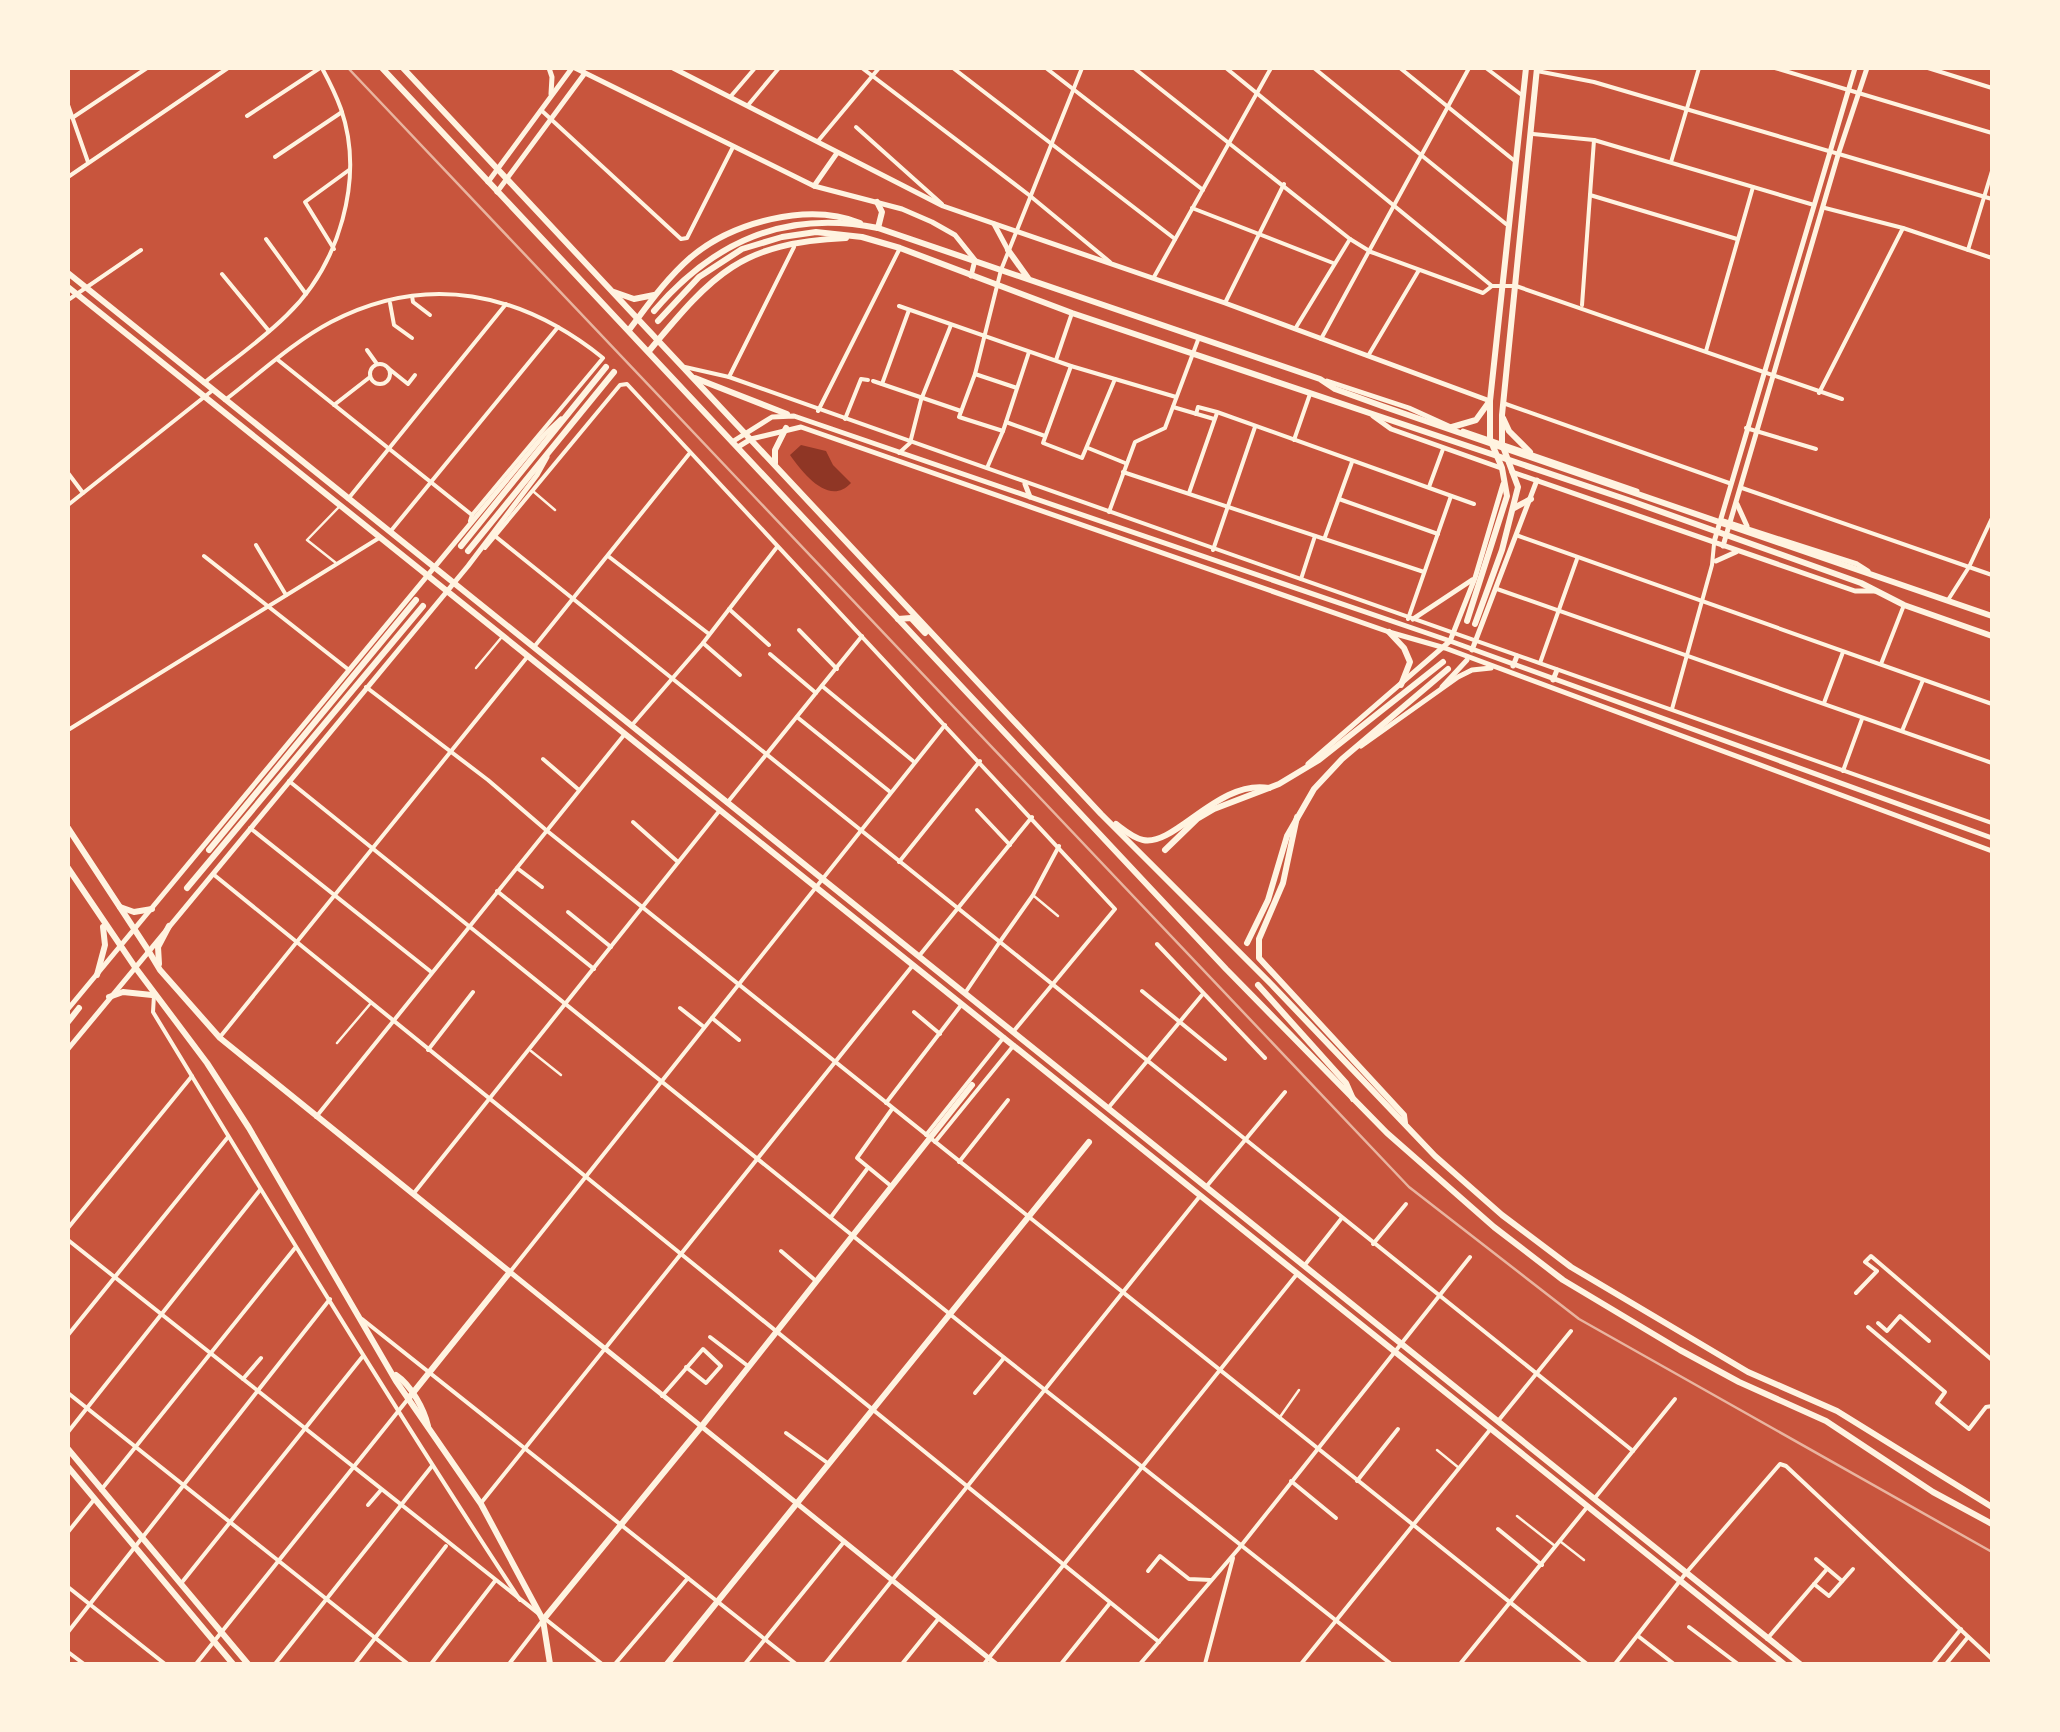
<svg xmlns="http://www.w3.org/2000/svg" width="2060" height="1732" font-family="'Nunito Sans',sans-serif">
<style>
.water{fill:#8f3625}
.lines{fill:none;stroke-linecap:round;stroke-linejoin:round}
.service{stroke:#fff3e0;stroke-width:2.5}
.pedestrian{stroke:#fff3e0;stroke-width:4}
.minor{stroke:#fff3e0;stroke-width:4}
.tertiary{stroke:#fff3e0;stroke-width:5}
.secondary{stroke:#fff3e0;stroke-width:6}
.primary{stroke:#fff3e0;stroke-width:6}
.rail{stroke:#e9b49f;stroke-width:2.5}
</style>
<rect width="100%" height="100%" fill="#c8553d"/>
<path class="water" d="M801 445 826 451 833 465 851 483C829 507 803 473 790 455Z"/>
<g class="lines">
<g class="service">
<polyline points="534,492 555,510"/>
<polyline points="336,563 307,540 338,508"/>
<polyline points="476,668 501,638"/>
<polyline points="1034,896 1058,916"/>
<polyline points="337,1043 371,1003"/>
<polyline points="531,1051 561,1075"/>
<polyline points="1280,1417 1299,1390"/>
<polyline points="1437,1450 1459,1468"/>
<polyline points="1517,1516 1555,1546"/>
<polyline points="1561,1542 1584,1560"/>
</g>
<g class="pedestrian">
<polyline points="1017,388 975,374 959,417 1003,431 1006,422 1029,352"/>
<polyline points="965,993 999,943"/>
<polyline points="1856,1293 1877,1271 1865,1262 1871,1256 1992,1360"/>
<polyline points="1878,1323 1887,1331 1900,1316 1929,1341"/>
<polyline points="1868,1327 1945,1392 1937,1403 1969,1429 1986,1407 1992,1406"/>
<polyline points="1689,1627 1738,1664"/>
</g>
<g class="minor">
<polyline points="862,68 1029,195 1110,262"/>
<polyline points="953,68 1175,239"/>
<polyline points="1046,68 1203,190"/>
<polyline points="1134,68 1350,239 1371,252 1483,293 1492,286 1516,286 1842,399"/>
<polyline points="1226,68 1492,286"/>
<polyline points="1314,68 1506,224"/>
<polyline points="1400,68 1516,162"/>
<polyline points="1486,68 1523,96"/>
<polyline points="1775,68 1992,133"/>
<polyline points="1928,68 1992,88"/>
<polyline points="1537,71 1594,82 1992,199"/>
<polyline points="731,96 755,68"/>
<polyline points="749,104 779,68"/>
<polyline points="68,105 88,162"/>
<polyline points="541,110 681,239 687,238 733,147"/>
<polyline points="247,116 320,68"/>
<polyline points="72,118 147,68"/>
<polyline points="856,127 942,204"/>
<polyline points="1533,134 1594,140 1814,205"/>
<polyline points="818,141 879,68"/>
<polyline points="275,157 342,112"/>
<polyline points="1671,162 1699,68"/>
<polyline points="68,177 228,68"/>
<polyline points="1590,195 1737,239"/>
<polyline points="1192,208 1333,263"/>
<polyline points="1825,208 1903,228 1992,258"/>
<polyline points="266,239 306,294"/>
<polyline points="334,249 305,202 349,170"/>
<polyline points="1968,250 1992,171"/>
<polyline points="222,274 269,331"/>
<polyline points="1154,277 1271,68"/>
<polyline points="412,296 413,302 430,315"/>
<polyline points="68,300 141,250"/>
<polyline points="390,303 394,325 412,338"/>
<polyline points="1225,303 1284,184"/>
<polyline points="1582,305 1594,140"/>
<polyline points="899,306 1071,366 1176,397"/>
<polyline points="1295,329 1350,239"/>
<polyline points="1321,339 1469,68"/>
<polyline points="367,350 377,364"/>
<polyline points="1706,351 1753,187"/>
<polyline points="1368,356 1419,270"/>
<polyline points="278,360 472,515"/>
<polyline points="1056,360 1072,313"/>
<circle cx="380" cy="374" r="10"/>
<polyline points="1071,366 1043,443 1082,458 1115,379"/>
<polyline points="685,367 729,377 1992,823"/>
<polyline points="388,368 408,384 415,375"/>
<polyline points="975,374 1001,270 1082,68"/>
<polyline points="729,377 794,247"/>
<polyline points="873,381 961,411"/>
<path d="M204 383C231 361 262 340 287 315 339 265 365 179 341 109 336 95 329 81 322 68"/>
<polyline points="882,384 909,310"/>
<polyline points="1819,393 1903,228"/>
<path d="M225 400C259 374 293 342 331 322 427 272 521 292 603 358L472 515 470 521"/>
<polyline points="1503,403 1729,483"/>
<polyline points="334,405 370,377"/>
<polyline points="1173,407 1214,419"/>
<polyline points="818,411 899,250"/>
<polyline points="1196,414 1198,407 1217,412 1474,504"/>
<polyline points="845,419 861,379 868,380"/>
<polyline points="1006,422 1045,436"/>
<polyline points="1746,428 1816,449"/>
<polyline points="1294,440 1310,394"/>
<polyline points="1088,448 1125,463"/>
<polyline points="899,453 910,443 921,400 951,325"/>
<polyline points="987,468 1003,431"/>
<polyline points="1123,472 1424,572"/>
<polyline points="68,473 83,493"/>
<polyline points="1429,487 1443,449"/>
<polyline points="1742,488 1992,575"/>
<polyline points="1189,493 1217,413"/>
<polyline points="348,499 506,304"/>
<polyline points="1339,499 1438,534"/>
<polyline points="68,505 213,390"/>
<polyline points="1109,512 1135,442 1165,428 1198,340"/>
<polyline points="390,532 558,327"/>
<polyline points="1516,535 1992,704"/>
<polyline points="495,536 1633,1451"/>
<polyline points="1325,537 1352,462"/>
<polyline points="256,545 286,595"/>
<polyline points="485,548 620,385 627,384 1115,909 1013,1032"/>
<polyline points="1213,550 1255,427"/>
<polyline points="204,556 349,670"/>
<polyline points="608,556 709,634"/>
<polyline points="1301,579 1315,536"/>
<polyline points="1497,589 1992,763"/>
<polyline points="1948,600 1969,567 1992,518"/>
<polyline points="729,609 769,645"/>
<polyline points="1408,619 1451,496"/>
<polyline points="799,630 837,669"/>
<polyline points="703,643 740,675"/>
<polyline points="534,647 689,454"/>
<polyline points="770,654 816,693"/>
<polyline points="1540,663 1577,559"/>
<polyline points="1881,664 1904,605"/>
<polyline points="822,686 913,761"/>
<polyline points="366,687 488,780 546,830 1587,1664"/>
<polyline points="1824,703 1843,652"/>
<polyline points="1672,709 1712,565 1714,544"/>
<polyline points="797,717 889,791"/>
<polyline points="632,725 703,643 777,547"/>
<polyline points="68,730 379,538"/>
<polyline points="1902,731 1923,680"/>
<polyline points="543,759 579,790"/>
<polyline points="1843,771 1862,719"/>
<polyline points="289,781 982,1340 1391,1664"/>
<polyline points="727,803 862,636"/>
<polyline points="977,810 1010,845"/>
<polyline points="633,822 678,862"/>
<polyline points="250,828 430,971"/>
<polyline points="899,862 980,761"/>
<polyline points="517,868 542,887"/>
<polyline points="213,874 1159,1642"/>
<polyline points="497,891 594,969"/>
<polyline points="568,912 611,947"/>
<polyline points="999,943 1033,895 1059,846"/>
<polyline points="1157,944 1265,1058"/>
<polyline points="919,956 1032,817"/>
<polyline points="1142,991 1225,1059"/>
<path d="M154 995 153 1012C273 1210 393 1407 520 1600"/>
<polyline points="680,1008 704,1027"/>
<polyline points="914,1012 940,1034"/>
<polyline points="712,1018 739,1040"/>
<polyline points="220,1037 528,656"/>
<polyline points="428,1050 473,992"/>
<polyline points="886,1103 962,1004"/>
<polyline points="1109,1107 1202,995"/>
<polyline points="316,1117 624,735"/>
<polyline points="926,1135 1004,1037"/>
<polyline points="935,1142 1014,1045"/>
<polyline points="959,1162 1008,1100"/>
<polyline points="891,1186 857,1158 892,1109"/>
<polyline points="1206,1187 1285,1092"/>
<polyline points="414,1193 720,810"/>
<polyline points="831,1217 867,1169"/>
<polyline points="68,1228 192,1076"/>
<polyline points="68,1240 602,1664"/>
<polyline points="1373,1244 1406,1204"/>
<polyline points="781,1251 816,1281"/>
<polyline points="1304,1266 1341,1219"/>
<polyline points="510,1272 945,725"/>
<polyline points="362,1319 796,1664"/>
<polyline points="68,1335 228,1137"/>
<polyline points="710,1337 748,1366"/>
<polyline points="243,1379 261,1358"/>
<polyline points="68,1393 408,1664"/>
<polyline points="975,1393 1004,1358"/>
<polyline points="662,1396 703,1349 721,1366 706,1383 686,1367"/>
<polyline points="1498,1421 1571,1331"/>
<polyline points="68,1432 260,1190"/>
<polyline points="786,1433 829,1464"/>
<polyline points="1291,1481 1336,1518"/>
<polyline points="1357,1481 1398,1429"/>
<polyline points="101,1490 295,1248"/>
<polyline points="1594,1499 1675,1399"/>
<polyline points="481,1503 913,965"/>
<polyline points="368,1505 381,1490"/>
<polyline points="1498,1529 1542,1565"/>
<polyline points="68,1532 93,1501"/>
<polyline points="1816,1559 1842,1581"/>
<polyline points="1148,1571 1160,1556 1189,1579 1211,1580"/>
<polyline points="183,1581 363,1356"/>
<polyline points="1814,1584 1829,1596 1853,1569"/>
<polyline points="68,1587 165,1664"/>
<polyline points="68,1632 330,1299"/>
<polyline points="1638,1636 1674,1664"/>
<polyline points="1767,1639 1827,1569"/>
<polyline points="68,1652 84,1664"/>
<polyline points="196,1664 408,1399"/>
<polyline points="275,1664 432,1466"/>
<polyline points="355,1664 446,1546"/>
<polyline points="431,1664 495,1581"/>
<polyline points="509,1664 543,1620"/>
<polyline points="615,1664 688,1578"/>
<polyline points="745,1664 843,1543"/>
<polyline points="825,1664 1200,1196"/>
<polyline points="902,1664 939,1618"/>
<polyline points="984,1664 1297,1274"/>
<polyline points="1061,1664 1110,1603"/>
<polyline points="1140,1664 1240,1547 1470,1257"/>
<polyline points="1205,1664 1233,1558"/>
<polyline points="1301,1664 1489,1431"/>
<polyline points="1460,1664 1588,1506"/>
<polyline points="1615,1664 1686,1573 1780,1464 1786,1466 1992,1659"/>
<polyline points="1933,1664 1961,1629"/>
<polyline points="1946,1664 1968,1637"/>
</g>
<g class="tertiary">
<polyline points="549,68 552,77 551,94"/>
<polyline points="575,68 814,186 902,209 932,222 955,235 975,260 971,276"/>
<polyline points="673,68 943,206 1225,303 1490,401"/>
<polyline points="488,182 572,68"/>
<polyline points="814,186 837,153"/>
<polyline points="497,192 585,73"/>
<polyline points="994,224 1008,250"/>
<polyline points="1327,381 1409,408 1453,428"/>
<polyline points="1373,416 1391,429 1501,468"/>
<polyline points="1463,431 1637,491"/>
<polyline points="732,442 772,417 794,416 1450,641 1992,838"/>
<polyline points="738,447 751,439 801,427 1389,632 1445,648 1992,851"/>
<polyline points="1512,472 1855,591 1875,591"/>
<polyline points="1025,484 1030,497"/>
<polyline points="1737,504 1747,526"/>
<polyline points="1723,521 1857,564 1868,571"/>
<polyline points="1714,542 1855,68"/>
<polyline points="1723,546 1838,155 1867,68"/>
<polyline points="1716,561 1736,552"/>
<polyline points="1413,619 1472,580"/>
<polyline points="1472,650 1537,480"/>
<polyline points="1513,666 1517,656"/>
<polyline points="1553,680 1557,670"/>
<polyline points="1442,687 1467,660"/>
<polyline points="1361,746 1458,677 1472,670 1491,668"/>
<polyline points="1308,764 1450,641 1475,578 1503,484"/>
<polyline points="68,1009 544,435 561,419"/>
<polyline points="68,1049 468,566 537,475 547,457"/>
<polyline points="510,1272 996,1664"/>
</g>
<g class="secondary">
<polyline points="68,273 1800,1664"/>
<polyline points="68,287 1784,1664"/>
<polyline points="1503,418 1509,431 1530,452"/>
<polyline points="1452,427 1476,420 1489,402"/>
<polyline points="1514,508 1531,499"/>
<polyline points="1467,621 1507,496 1502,468 1490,439 1490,401 1526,68"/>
<polyline points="1475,624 1502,550 1518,487 1502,444 1502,415 1537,68"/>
<polyline points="1389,632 1404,648 1410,662 1401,685"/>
<polyline points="1165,850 1197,819 1214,809 1279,784 1319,760 1443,662"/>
<polyline points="1247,943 1268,900 1287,836 1314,789 1342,759 1448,669"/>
<polyline points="148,950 160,970 220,1038 510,1272 408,1399"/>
<polyline points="159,964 158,947 169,926"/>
<polyline points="135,967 207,1063 249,1128 396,1381 481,1504 543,1620 550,1664"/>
<polyline points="109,997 123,992 152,995"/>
<path d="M396 1375C411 1385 424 1409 428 1426"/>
<polyline points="68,1449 248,1664"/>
<polyline points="68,1467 233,1664"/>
<polyline points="543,1620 701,1427 972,1085"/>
<polyline points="667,1664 1089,1142"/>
</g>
<g class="primary">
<polyline points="382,68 1226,969 1387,1133 1494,1227 1563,1280 1680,1350 1739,1382 1826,1421 1933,1492 1992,1524"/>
<polyline points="403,68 1101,814 1272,985 1435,1156 1502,1215 1571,1267 1748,1372 1837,1411 1992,1507"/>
<polyline points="877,202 882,212 878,228"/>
<polyline points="1008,250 1028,278"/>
<polyline points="614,292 634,299 654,295"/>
<path d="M654 311C713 242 785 209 878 228L1320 379 1335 389 1382 406 1992 616"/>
<polyline points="658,321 699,277 742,249 782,237 816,232 862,237 900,248 1072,313 1631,501 1861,583 1904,605 1992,636"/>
<path d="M629 330C648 305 666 279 690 258 732 222 808 202 860 223"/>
<path d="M649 351C714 273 740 243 846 238"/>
<polyline points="695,378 787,414"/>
<polyline points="775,463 775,450 786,428"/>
<polyline points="461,546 606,367"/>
<polyline points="468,551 614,372"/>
<polyline points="898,619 911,618 925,633"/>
<polyline points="1297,817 1283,883 1259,939 1259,958 1404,1115 1405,1123"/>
<path d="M1116 824C1124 830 1133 838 1143 840 1175 847 1218 779 1269 788"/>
<polyline points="68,828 148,950"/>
<polyline points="209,850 416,600"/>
<polyline points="68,868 135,967"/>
<polyline points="187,888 423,606"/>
<polyline points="120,907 134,912 152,909"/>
<polyline points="97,975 105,945 103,927"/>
<polyline points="1258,985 1346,1083 1353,1099"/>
<polyline points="68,1022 79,1008"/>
</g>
<polyline class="rail" points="348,68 1409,1187 1579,1319 1992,1552"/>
</g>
<rect width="2060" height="1732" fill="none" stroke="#fff3e0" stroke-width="140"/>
</svg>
